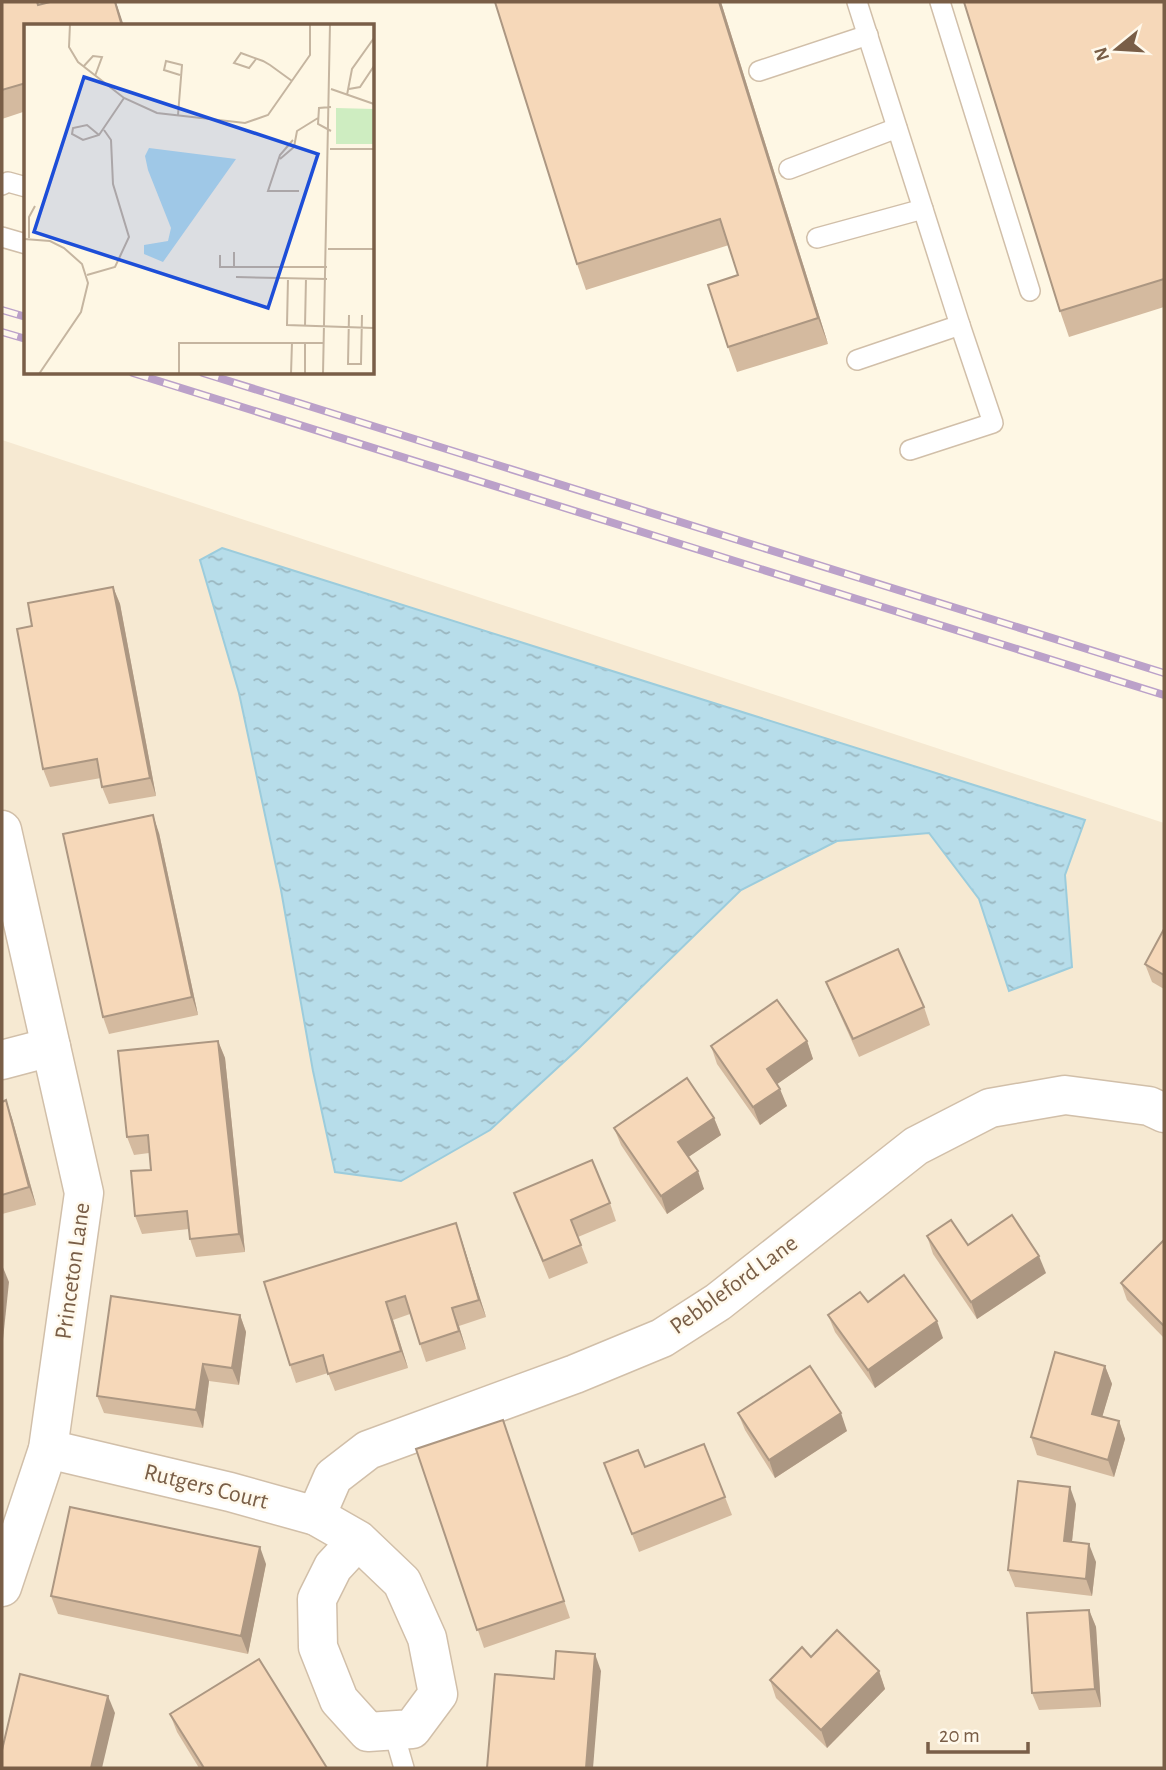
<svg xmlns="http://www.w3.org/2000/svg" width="1166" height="1770" font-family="'Alegreya Sans',sans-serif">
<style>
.residential{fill:#f6e9d2}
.water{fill:url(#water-ripples);stroke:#9cccdc;stroke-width:2}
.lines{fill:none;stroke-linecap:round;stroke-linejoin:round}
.lane-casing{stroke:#d1bfa9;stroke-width:22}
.street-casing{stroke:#d1bfa9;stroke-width:41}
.lane{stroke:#fff;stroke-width:19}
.street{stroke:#fff;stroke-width:38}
.rail-casing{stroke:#bba1c9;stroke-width:8}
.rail{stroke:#fff9ec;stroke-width:5;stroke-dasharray:16;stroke-linecap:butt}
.wall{fill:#d4ba9f}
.shaded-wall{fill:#ac9782}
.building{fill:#f6d8b9;stroke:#ac9782;stroke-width:2}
.labels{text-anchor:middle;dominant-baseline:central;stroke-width:5;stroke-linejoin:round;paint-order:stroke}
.street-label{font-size:24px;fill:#795e47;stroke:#fff9ec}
.inset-road{fill:none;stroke:#c5b5a0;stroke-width:2}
.view{fill:#1d4ed8;fill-opacity:0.15;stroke:#1d4ed8;stroke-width:3.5}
.inset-edge{fill:none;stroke:#795e47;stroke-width:3.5}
</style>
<defs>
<pattern id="water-ripples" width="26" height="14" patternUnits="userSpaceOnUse" patternTransform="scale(1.75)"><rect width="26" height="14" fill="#b7ddea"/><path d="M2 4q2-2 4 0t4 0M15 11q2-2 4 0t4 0" fill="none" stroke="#9ab6bf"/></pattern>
</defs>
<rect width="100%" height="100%" fill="#fef7e4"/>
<polygon class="residential" points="2,440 1164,823 1164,1768 2,1768"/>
<polygon class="water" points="222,548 1085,820 1065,875 1072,967 1009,991 979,899 929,833 837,841 741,890 579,1048 490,1130 401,1181 335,1172 313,1071 281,890 239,693 200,560"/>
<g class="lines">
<defs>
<g id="lane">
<polyline points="940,2 1030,291"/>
<polyline points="759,71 868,35"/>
<polyline points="789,169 897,128"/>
<polyline points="2,185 8,182 26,187"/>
<polyline points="2,237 26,244"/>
<polyline points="817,238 923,209"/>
<polyline points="857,360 960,325 857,2"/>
<polyline points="910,450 993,423 960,325"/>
<polyline points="393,1730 404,1768"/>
</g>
<g id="street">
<polyline points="2,830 84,1193 48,1449 2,1587"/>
<polyline points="2,1060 51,1047"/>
<polyline points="48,1449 230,1492 316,1516 358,1540 402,1582 427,1638 438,1694 412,1729 368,1732 339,1700 318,1647 317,1599 333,1567 358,1540"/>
<polyline points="316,1516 333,1477 368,1450 575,1374 662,1338 718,1302 916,1146 990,1108 1065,1095 1149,1106 1164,1113"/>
</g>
</defs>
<use href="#lane" class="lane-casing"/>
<use href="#street" class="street-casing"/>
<use href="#lane" class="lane"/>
<use href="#street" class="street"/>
<defs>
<g id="rail">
<polyline points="2,310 26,317"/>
<polyline points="2,332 26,339"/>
<polyline points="133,373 1164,695"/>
<polyline points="203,373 1164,673"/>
</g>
</defs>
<use href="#rail" class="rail-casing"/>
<use href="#rail" class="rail"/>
</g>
<g class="wall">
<polygon points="2,2 38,2 39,5 26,26 26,111 2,119"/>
<polygon points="721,2 828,344 737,372 728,347 738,275 729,245 586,290 577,264"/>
<polygon points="1164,2 1164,307 1069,337 1060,311"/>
<polygon points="113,587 120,604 156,796 109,804 102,787 101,778 50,787 43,769"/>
<polygon points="159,833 198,1015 109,1034 103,1017"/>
<polygon points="1164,929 1164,989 1152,982 1145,964"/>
<polygon points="826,982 924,1007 930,1025 859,1057 833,999"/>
<polygon points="218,1041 225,1058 245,1252 196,1257 190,1239 189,1229 142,1234 135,1216 151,1170 149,1153 134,1155 127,1137"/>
<polygon points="807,1041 813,1059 777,1084 787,1106 760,1125 717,1064 711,1046"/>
<polygon points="2,1102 12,1118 36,1205 2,1214"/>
<polygon points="714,1118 721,1135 688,1157 704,1189 667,1214 621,1145 614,1128"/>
<polygon points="514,1193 610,1203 616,1221 578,1237 588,1263 549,1279"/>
<polygon points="927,1236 968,1245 1046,1273 977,1319 933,1254"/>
<polygon points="1164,1240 1164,1338 1127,1300 1121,1283"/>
<polygon points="462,1241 486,1317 459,1326 466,1349 426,1362 410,1314 393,1320 408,1368 335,1391 328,1373 296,1383 290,1365"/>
<polygon points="868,1302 943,1338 875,1388 835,1332 828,1315"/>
<polygon points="240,1315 246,1332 239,1385 209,1381 203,1428 104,1413 97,1396"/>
<polygon points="1105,1366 1112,1384 1102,1417 1119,1421 1125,1439 1114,1477 1037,1455 1031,1437"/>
<polygon points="738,1413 847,1431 775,1478 745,1430"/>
<polygon points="509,1437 570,1618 484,1648 416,1449"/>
<polygon points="604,1463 725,1497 732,1515 639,1552"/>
<polygon points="1076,1504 1072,1542 1096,1562 1092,1596 1015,1587 1008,1570"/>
<polygon points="266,1564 248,1654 58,1614 51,1596"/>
<polygon points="1089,1610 1096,1627 1101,1707 1039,1710 1032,1693"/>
<polygon points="811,1657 879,1671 885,1689 827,1748 776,1698 770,1680"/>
<polygon points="170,1714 327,1768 199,1768 177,1732"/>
</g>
<g class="shaded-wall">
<polygon points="115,2 116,2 124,26 122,26"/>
<polygon points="719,2 721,2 828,344 818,318"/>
<polygon points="113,587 120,604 156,796 150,778"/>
<polygon points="153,815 159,833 198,1015 192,997"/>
<polygon points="218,1041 225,1058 245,1252 239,1234"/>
<polygon points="807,1041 813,1059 773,1087 767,1069"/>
<polygon points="780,1089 787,1106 760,1125 753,1107"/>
<polygon points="6,1100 12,1118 36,1205 29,1187"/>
<polygon points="714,1118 721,1135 684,1160 678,1142"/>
<polygon points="698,1171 704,1189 667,1214 661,1196"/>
<polygon points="456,1223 462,1241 486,1317 479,1300"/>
<polygon points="1039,1256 1046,1273 977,1319 971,1302"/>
<polygon points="2,1265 9,1282 2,1349"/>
<polygon points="386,1302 393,1320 408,1368 401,1351"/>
<polygon points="452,1308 459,1326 466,1349 459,1331"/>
<polygon points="240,1315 246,1332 239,1385 232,1368"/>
<polygon points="937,1321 943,1338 875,1388 868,1370"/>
<polygon points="203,1364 209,1381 203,1428 196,1410"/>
<polygon points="1105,1366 1112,1384 1098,1431 1092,1414"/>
<polygon points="841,1413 847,1431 775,1478 769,1460"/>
<polygon points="1119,1421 1125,1439 1114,1477 1108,1460"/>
<polygon points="1070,1487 1076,1504 1070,1559 1064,1541"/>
<polygon points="1089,1544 1096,1562 1092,1596 1086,1579"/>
<polygon points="260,1547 266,1564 248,1654 241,1636"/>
<polygon points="1089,1610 1096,1627 1101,1707 1095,1689"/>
<polygon points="595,1654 601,1671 593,1768 586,1768"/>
<polygon points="879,1671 885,1689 827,1748 821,1730"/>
<polygon points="108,1696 115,1713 102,1768 91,1768"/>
</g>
<g class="building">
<polygon points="2,2 37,2 38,5 50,2 115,2 122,26 26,26 26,83 2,90"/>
<polygon points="495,2 719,2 818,318 728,347 708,285 738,275 720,219 577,264"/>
<polygon points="964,2 1164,2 1164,279 1060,311"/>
<polygon points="113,587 150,778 102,787 97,759 43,769 17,629 32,626 28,603"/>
<polygon points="153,815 192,997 103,1017 63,834"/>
<polygon points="1164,929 1164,975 1145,964"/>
<polygon points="898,949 924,1007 853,1039 826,982"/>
<polygon points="777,1000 807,1041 767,1069 780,1089 753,1107 711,1046"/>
<polygon points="218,1041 239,1234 190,1239 187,1211 135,1216 131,1171 151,1170 148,1135 127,1137 118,1051"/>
<polygon points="687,1078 714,1118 678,1142 698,1171 661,1196 614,1128"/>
<polygon points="6,1100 29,1187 2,1195 2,1102"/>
<polygon points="592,1160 610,1203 571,1220 581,1245 543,1261 514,1193"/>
<polygon points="1012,1215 1039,1256 971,1302 927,1236 951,1220 968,1245"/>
<polygon points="456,1223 479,1300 452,1308 459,1331 420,1344 405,1296 386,1302 401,1351 328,1374 323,1355 290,1365 264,1282"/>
<polygon points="1164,1240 1164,1326 1121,1283"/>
<polygon points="904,1275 937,1321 868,1370 828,1315 860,1292 868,1302"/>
<polygon points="111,1296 240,1315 232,1368 203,1364 196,1410 97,1396"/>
<polygon points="1055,1352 1105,1366 1092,1414 1119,1421 1108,1460 1031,1437"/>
<polygon points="810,1366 841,1413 769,1460 738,1413"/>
<polygon points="503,1420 564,1601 477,1630 416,1449"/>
<polygon points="704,1444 725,1497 632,1534 604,1463 638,1450 645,1467"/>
<polygon points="1018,1481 1070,1487 1064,1541 1089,1544 1086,1579 1008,1570"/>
<polygon points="70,1507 260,1547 241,1636 51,1596"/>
<polygon points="1089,1610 1095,1689 1032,1693 1027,1613"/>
<polygon points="837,1630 879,1671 821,1730 770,1680 802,1647 811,1657"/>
<polygon points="556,1651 595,1654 586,1768 487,1768 495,1674 554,1679"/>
<polygon points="259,1659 327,1768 204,1768 170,1714"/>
<polygon points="20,1674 108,1696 91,1768 2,1768 2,1750"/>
</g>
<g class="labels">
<g class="street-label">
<text transform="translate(73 1271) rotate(-82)">Princeton Lane</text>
<text transform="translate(734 1285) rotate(-36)">Pebbleford Lane</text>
<text transform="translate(206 1487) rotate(14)">Rutgers Court</text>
</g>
</g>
<g transform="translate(24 24)">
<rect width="350" height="350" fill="#fef7e4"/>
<path d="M312 84 350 85V120H312Z" fill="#ceedc1"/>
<path d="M125 124 212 135 139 238 120 230V221L144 217 147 204 124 146 121 132Z" fill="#b7ddea"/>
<path class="inset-road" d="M46 0 45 23 54 38 100 74 133 89 221 99 244 91 286 31V0M232 35 225 44 210 39 217 29 239 37 246 41 268 57M59 43 69 32 78 33 71 52M307 65 350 80M325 65 336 63 350 42M323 71 328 45 350 14M307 83 295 84 294 100 307 107M154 91 158 41 142 37 140 46 156 51M75 111 63 101 49 104 48 110 59 116 75 111 100 74M269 116 256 131 244 167H275M306 125H350M256 135 270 123 273 107 294 94M5 214V193L11 182M0 215 26 217 40 224 58 240 64 259 57 288 15 350M304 225H350M210 228V243H303M196 231V243H210M63 251 91 243 105 213 89 160 87 116 80 106M212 253 303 255M264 254 263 301 350 304M325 291 324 340H337L338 291M281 302 282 254M155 350V319H300M267 350 268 318M281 350V318M299 350 306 0"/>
<path class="view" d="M60 53 294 130 244 284 10 208Z"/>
<rect width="350" height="350" class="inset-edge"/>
</g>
<rect width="1166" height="1770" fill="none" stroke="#795e47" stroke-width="7"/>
<g transform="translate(1117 49) rotate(252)" stroke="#fff9ec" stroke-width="5" paint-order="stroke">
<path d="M0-5L12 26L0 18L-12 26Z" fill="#795e47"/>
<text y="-10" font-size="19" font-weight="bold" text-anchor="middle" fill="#795e47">N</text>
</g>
<path d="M928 1742v10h100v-10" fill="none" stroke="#795e47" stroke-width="3.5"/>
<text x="939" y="1742" font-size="21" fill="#795e47" stroke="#fff9ec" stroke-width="5" paint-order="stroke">20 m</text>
</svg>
